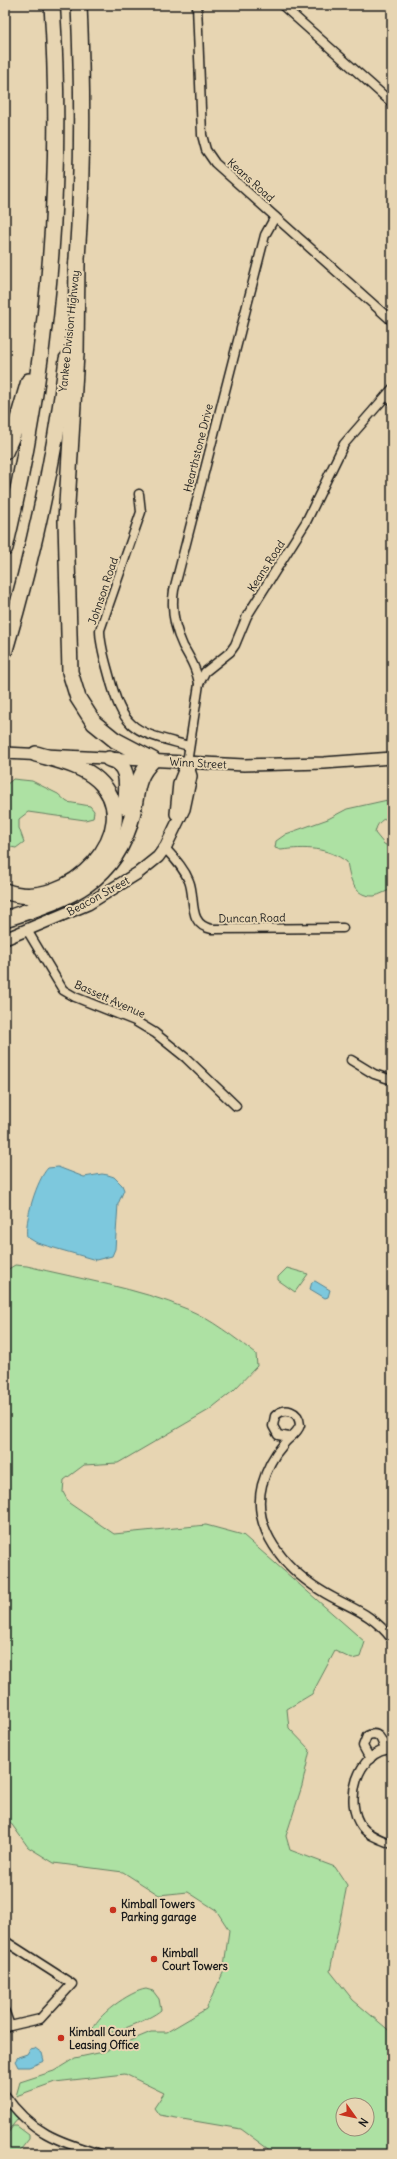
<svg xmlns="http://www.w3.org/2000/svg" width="397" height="2159" font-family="Delius,sans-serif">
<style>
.green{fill:#ade1a3;stroke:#647e60;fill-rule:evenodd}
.water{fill:#7dc8dd;stroke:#568390}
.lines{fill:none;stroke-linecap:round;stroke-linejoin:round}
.street-casing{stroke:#1c1c1c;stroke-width:11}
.secondary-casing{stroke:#1c1c1c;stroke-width:14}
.highway-casing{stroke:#1c1c1c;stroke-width:18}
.street{stroke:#e7d5b2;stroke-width:8}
.secondary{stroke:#e7d5b2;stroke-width:11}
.highway{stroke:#e7d5b2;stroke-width:15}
.poi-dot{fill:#c8321e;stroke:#e7d5b2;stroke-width:1.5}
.labels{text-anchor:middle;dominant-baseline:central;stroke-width:4;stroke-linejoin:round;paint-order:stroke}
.street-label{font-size:11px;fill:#1c1c1c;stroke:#e7d5b2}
.poi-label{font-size:11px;font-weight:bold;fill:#1c1c1c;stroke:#e7d5b2;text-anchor:start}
</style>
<rect width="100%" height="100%" fill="#e7d5b2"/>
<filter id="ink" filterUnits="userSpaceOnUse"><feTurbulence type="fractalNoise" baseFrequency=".025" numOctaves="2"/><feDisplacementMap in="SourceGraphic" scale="8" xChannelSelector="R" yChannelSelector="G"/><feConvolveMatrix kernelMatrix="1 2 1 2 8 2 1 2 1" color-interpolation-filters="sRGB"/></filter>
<g filter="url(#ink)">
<g class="green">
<polygon points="13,779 32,781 58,794 67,802 90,806 94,811 93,818 85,820 28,812 19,819 19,828 24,842 16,848 5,846 5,786"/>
<path d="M392 799V816C382 819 377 822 375 833L384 844 392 848V889C386 891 380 895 374 896 353 897 350 878 347 862 327 847 305 847 281 850L275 848 276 841 286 834 328 819 347 809Z"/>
<path d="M15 1265 27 1266C79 1279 138 1288 187 1309 211 1319 235 1338 256 1354L257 1366 233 1391 209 1410 118 1463 84 1465 64 1480 63 1492 69 1503 114 1534 206 1525 243 1535 365 1642 360 1657 352 1659 335 1651 312 1694 287 1709 289 1728 310 1750 302 1786 286 1836 290 1850 335 1867 347 1885 330 1971 353 2000 392 2033V2154H275L241 2129 159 2115 154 2108 164 2093 125 2074 55 2082 16 2096 20 2082 54 2071 75 2058 103 2052 151 2032H167L206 2009 223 1973 229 1930 216 1910 188 1892 159 1895 123 1872 54 1863 28 1847 5 1815V1271ZM343 2105H367V2129H343Z"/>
<polygon points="287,1268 308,1274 295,1292 278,1280 278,1277"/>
<path d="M146 1989 153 1991 159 1999 161 2010C151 2019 103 2040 92 2032 94 2017 130 1991 146 1989Z"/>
<polygon points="5,2104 18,2119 5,2134"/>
<polygon points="13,2126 17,2126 29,2135 29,2139 17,2154 5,2154 5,2137"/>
</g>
<g class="water">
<path d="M58 1167 84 1177 102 1174 108 1175 114 1177 122 1185 124 1190 118 1204 115 1249 112 1256 96 1260 37 1243 27 1237C24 1222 37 1179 48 1168Z"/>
<polygon points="315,1281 330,1290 328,1297 325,1298 310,1289 312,1282"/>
<polygon points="35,2048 42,2053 44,2061 29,2067 18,2067 15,2061 18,2057 27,2054 30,2049"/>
</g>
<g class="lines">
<defs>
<g id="street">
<polyline points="197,5 202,135 206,150 215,163 392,321"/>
<polyline points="282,5 392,103"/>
<polyline points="386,396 392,401"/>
<path d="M139 494 141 512 100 630C100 645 105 660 109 675 124 733 135 731 189 746"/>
<path d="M199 684C197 670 190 658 183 646 175 629 171 609 174 590L265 235 275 217"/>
<polyline points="187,763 199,684 205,672 230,652 235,645 247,616 306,522 344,444 392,389"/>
<path d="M165 848C174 858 184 868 189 881 196 898 187 925 212 929L343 928"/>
<polyline points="27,930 63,990 75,997 135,1021 155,1033 186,1058 236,1106"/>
<polyline points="351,1060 374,1074 392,1080"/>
<path d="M289 1437 278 1435 273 1426 275 1416C285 1406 299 1411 300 1425 297 1435 288 1437 283 1445 273 1456 266 1471 262 1485 251 1529 285 1568 320 1590 348 1608 369 1610 392 1639"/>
<path d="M392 1749C357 1750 343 1803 362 1827 369 1836 382 1840 392 1844"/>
<path d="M370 1759 363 1746 367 1736C379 1730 382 1740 385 1750"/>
<polyline points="5,1941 72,1984 40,2019 10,2026"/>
<polyline points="5,2012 10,2026 6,2028"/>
<path d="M5 2095C30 2132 59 2142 100 2154"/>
</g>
<g id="secondary">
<polyline points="5,753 244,765 324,763 392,758"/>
<polyline points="176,814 179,783 187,763"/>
<polyline points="5,939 88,904 138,873 158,857 166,846 184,809 191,776 187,763"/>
</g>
<g id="highway">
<path d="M76 272C83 183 83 94 79 5"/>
<polyline points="5,452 15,429 29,381"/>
<path d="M5 548C47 371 64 187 52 5"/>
<path d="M5 650C33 555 55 458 67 359"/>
<path d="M109 759C132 764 126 789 126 807"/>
<path d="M5 891C67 916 150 828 98 780 82 765 56 760 36 754"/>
<path d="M5 919C65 899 115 885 132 816 138 792 134 779 153 760L115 740 94 723 78 698 70 672 66 521 76 354 77 261"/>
</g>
</defs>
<use href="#street" class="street-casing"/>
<use href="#secondary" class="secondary-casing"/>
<use href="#highway" class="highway-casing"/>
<use href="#street" class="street"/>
<use href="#secondary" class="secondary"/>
<use href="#highway" class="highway"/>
</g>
</g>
<g class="poi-dot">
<circle cx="113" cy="1910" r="4"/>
<circle cx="154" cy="1959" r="4"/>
<circle cx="61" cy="2038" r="4"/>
</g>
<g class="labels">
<g class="street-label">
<text transform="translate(251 180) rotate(42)">Keans Road</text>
<text transform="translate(69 331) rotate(-84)">Yankee Division Highway</text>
<text transform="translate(198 448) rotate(-76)">Hearthstone Drive</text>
<text transform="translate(266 566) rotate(-57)">Keans Road</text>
<text transform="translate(103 591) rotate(-71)">Johnson Road</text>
<text transform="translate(198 763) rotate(3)">Winn Street</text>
<text transform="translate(98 896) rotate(-29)">Beacon Street</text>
<text transform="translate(252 918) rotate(-1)">Duncan Road</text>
<text transform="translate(110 999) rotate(24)">Bassett Avenue</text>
</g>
<g class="poi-label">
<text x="121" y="1904">Kimball Towers<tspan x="121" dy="13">Parking garage</tspan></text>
<text x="162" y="1953">Kimball<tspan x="162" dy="13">Court Towers</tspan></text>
<text x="69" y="2032">Kimball Court<tspan x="69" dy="13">Leasing Office</tspan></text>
</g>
</g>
<rect width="397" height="2159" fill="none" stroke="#e7d5b2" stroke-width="20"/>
<rect x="10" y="10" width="377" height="2139" fill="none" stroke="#1c1c1c" stroke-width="1.5" filter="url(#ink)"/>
<g transform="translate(355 2117) rotate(123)"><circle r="19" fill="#e7d5b2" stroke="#968b76"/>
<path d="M0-3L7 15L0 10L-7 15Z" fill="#c8321e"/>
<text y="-6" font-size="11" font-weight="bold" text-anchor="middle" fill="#1c1c1c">N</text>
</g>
</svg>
